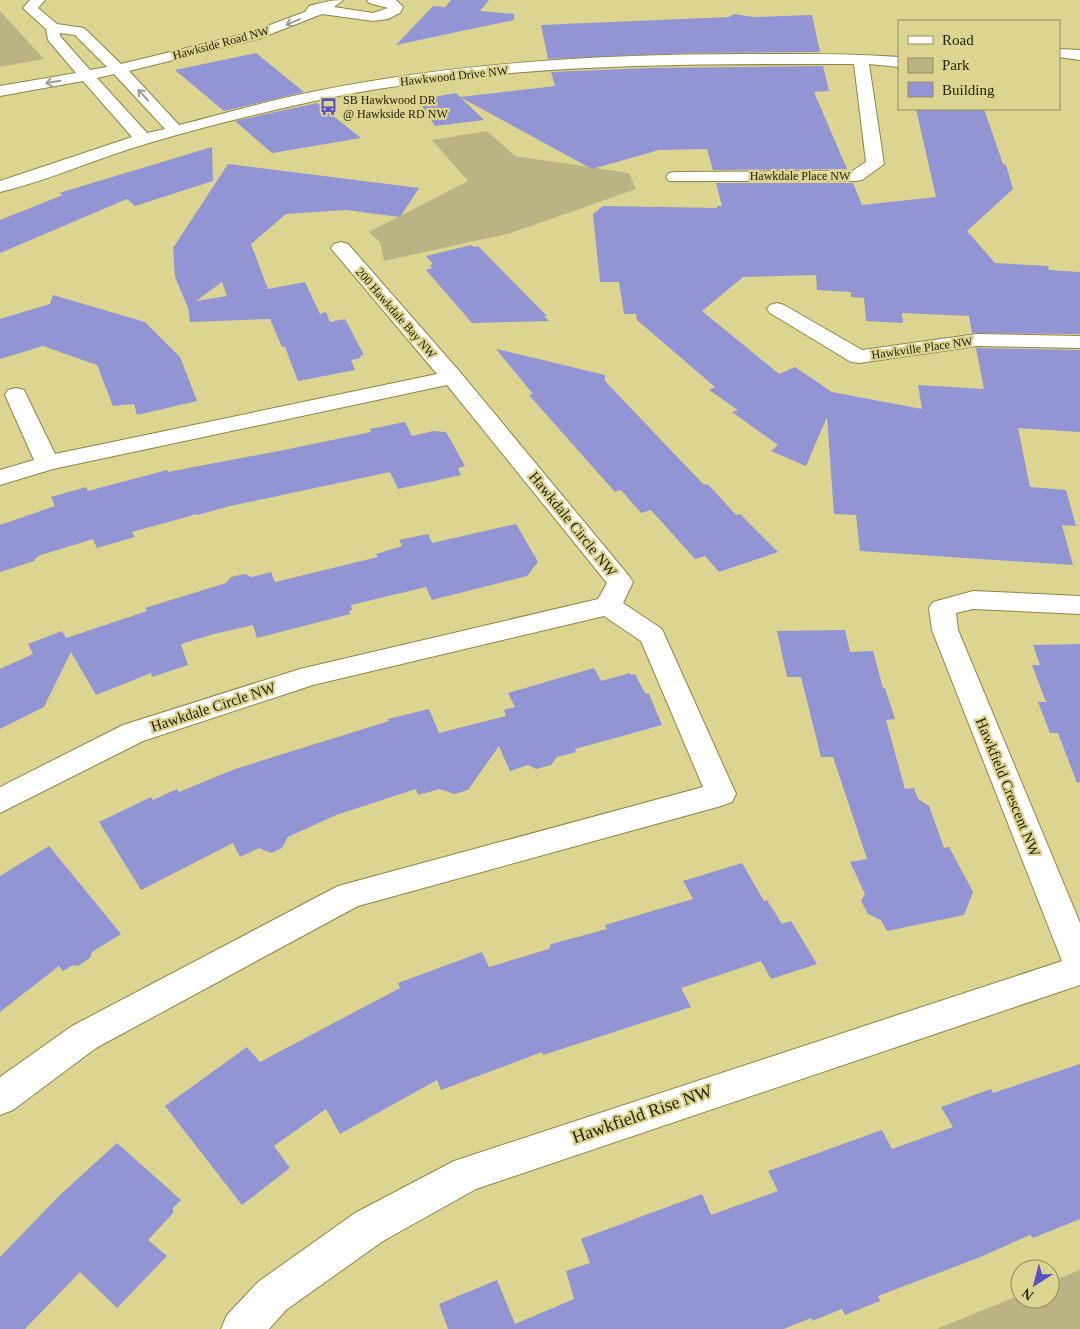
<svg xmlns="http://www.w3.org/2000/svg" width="1080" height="1329" font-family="Georgia,serif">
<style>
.green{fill:#bab485}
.building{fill:#9294d3;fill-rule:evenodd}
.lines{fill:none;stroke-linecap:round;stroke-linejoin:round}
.minor-casing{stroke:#8e8545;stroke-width:2}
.minor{fill:#fff;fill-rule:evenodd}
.oneway{stroke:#9e9c90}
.labels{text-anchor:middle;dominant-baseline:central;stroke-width:4.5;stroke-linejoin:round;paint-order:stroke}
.far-street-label{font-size:12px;fill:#272308;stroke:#dcd491}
.far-poi-label{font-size:12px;fill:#272308;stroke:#dcd491;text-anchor:start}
.street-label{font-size:15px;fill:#272308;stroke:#dcd491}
.near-street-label{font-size:18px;fill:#272308;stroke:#dcd491}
</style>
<rect width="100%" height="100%" fill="#dcd491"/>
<g class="green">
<polygon points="0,11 44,59 0,67"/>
<polygon points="487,131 515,156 629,173 636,189 511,233 384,261 380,242 369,232 468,181 432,140"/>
<polygon points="1080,1270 1080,1329 937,1329 1020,1295 1020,1299 1050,1299 1050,1282"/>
</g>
<g class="building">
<polygon points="451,0 489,0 480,11 514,14 514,20 396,45 433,6 445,7"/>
<polygon points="734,14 753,17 812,15 820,52 690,53 548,59 541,25 729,17"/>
<polygon points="256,53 304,92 224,111 175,70"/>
<polygon points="823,66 829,91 814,92 847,169 713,170 707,149 659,150 592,169 460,97 555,86 551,72 649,68"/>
<polygon points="456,93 484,120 435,126 418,100"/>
<polygon points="317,103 361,138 272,153 235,121"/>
<polygon points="916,109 984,109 1003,164 1006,165 1013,189 967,231 995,263 1048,266 1049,270 1080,272 1080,334 972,333 969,316 902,313 903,323 866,321 864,298 851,297 851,292 817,290 816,275 743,277 702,311 779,374 795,367 832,392 922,409 918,385 984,389 976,348 1080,350 1080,432 1018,428 1030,487 1066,490 1076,526 1062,525 1073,565 860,551 856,515 834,514 827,417 806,466 771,451 778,445 732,412 738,410 709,390 715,387 637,320 636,314 624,314 619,282 600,282 593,214 603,206 717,208 717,206 722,206 716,183 853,183 862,205 936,197"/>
<polygon points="212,147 213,181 135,206 127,199 0,253 0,220 63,195 59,193"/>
<path d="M228 164 419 188 400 217 346 210 286 214 251 244 268 289 305 282 320 314 326 312 330 322 345 319 364 355 360 356 361 358 351 360 355 370 298 381 285 347H282L270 319 190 322 188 308 175 277 173 248ZM222 282 227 296 196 301Z"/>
<polygon points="471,245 474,247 478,246 547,316 544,316 549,321 472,323 426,270 432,268 430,265 433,264 426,256"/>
<polygon points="53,295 145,322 180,357 197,401 137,415 134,404 113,406 97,365 43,346 0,359 0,319 50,304"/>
<polygon points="496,349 605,375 605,381 703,484 709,485 736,515 740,514 778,552 719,572 705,556 695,559 651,510 641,513 621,490 615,492 529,395 533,394"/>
<polygon points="405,422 412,436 433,431 446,432 465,466 458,468 461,475 398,489 390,472 230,506 198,515 197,514 132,532 135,537 97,548 93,539 38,556 34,561 0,572 0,525 55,506 51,497 86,487 88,491 167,470 168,472 279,451 371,432 370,429"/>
<polygon points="516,524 538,562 527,576 432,600 426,587 351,605 352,610 349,611 350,614 257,638 253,625 214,634 181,644 188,665 152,677 151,673 96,695 71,652 44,707 0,729 0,669 33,654 28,644 62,631 66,638 147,611 145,608 226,583 231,577 245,574 252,577 271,572 275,582 378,557 376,554 402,546 399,540 428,534 432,543"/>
<polygon points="845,630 850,652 873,651 883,688 885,688 895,719 886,720 905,789 914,788 918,799 929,806 944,848 949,847 973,892 964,915 887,931 881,920 868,914 861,901 865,894 850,862 867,859 833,757 821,757 801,677 787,677 777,631"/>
<polygon points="1080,644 1080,782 1077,783 1058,733 1050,733 1038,702 1046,702 1032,665 1040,665 1033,645"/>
<polygon points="594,668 601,681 630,673 631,675 635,674 645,693 649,694 662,725 575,749 576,752 557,757 551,765 536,769 528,765 510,771 499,746 468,790 454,794 440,789 418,795 416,789 336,815 288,837 282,848 271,853 259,848 240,857 233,843 141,890 99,822 151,797 153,800 177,789 179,792 235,769 389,721 388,719 429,709 439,733 506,716 504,710 515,707 508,693"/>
<polygon points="49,846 121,934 92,952 90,958 78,966 73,965 63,971 59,966 0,1012 0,876"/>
<polygon points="742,863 764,901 767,900 782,924 791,921 817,964 771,979 761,961 681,988 691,1007 543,1055 542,1052 441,1090 437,1080 340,1134 326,1109 274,1146 290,1168 242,1205 165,1106 247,1047 260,1062 400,988 398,983 482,952 489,967 549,949 551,944 607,929 605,925 693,899 683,881"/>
<polygon points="1080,1064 1080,1219 1033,1238 1030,1235 978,1258 878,1296 880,1301 845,1315 842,1309 812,1321 811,1318 784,1329 448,1329 439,1304 497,1280 515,1324 574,1299 566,1271 590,1263 581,1239 702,1194 711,1215 778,1191 768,1171 882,1130 892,1149 953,1127 941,1107 991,1089 993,1093"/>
<polygon points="117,1143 181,1200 173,1208 173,1213 148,1240 167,1256 117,1308 80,1272 25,1329 0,1329 0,1257 60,1195"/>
</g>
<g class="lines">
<defs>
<g id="minor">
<path d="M30 0H45L38 8 57 24 84 28 121 64 248 33 305 12 309 6C321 3 330 0 343 0L334 7 373 13 388 8 369 3 367 0H396L403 7 400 13 388 19 373 21 322 14 258 39 129 71 179 125C223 114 267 101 312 92 453 63 600 54 744 54 796 54 847 53 899 57V67L869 64 884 164 862 180 856 181H669L666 177 669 173 675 172 852 171 866 162 854 64C673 64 488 63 310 102 256 114 202 127 149 143 99 157 51 180 0 192V181L132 137 83 81 0 96V86L76 73 48 40 46 29 23 8ZM60 33 75 35 107 67 90 70 60 36ZM114 74 165 129 147 133 97 78Z"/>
<polygon points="1059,49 1080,50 1080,60 1059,57"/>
<polygon points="341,242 348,244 460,372 629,576 633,582 623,603 662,629 665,636 736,794 732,802 721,806 358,906 96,1048 13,1110 0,1115 0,1077 72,1026 338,886 703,787 641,641 604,616 313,685 143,741 0,813 0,787 123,725 300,669 598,599 607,583 447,385 53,469 0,485 0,470 34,460 5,395 8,390 16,388 24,390 55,454 437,374 334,252 331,248 334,244"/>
<polygon points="777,303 784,305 862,350 977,334 1080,336 1080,348 977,346 859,363 851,362 770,313 767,309 770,305"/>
<polygon points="973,591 1080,596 1080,614 973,609 956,613 958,630 1080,923 1080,985 476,1189 383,1241 286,1310 269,1329 221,1329 227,1315 258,1282 355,1213 454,1161 1062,961 932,630 929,608 933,602"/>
</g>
</defs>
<use href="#minor" class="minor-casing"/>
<use href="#minor" class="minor"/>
</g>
<defs><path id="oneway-shaft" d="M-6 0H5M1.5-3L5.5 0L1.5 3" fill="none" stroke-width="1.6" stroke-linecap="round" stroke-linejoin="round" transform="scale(1.25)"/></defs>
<g class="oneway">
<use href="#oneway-shaft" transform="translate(293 22) rotate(157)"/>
<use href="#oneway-shaft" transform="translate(53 82) rotate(170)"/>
<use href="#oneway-shaft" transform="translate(143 95) rotate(-133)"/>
</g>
<defs>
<symbol id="bus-bare" viewBox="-9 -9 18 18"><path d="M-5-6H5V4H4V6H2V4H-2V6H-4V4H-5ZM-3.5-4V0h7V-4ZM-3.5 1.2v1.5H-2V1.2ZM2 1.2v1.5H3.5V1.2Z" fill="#5a4fc7" stroke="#dcd491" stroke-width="2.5" paint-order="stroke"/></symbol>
</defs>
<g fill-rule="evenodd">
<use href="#bus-bare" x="316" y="94" width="25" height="25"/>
</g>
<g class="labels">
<g class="far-street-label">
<text transform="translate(221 43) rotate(-15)">Hawkside Road NW</text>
<text transform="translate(454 76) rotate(-6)">Hawkwood Drive NW</text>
<text x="800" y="176">Hawkdale Place NW</text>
<text transform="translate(396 313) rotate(49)">200 Hawkdale Bay NW</text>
<text transform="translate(922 348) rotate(-8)">Hawkville Place NW</text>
</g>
<g class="far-poi-label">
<text x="343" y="100">SB Hawkwood DR<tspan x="343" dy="14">@ Hawkside RD NW</tspan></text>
</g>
<g class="street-label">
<text transform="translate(573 524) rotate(51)">Hawkdale Circle NW</text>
<text transform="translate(213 707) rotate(-18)">Hawkdale Circle NW</text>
<text transform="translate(1008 787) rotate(68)">Hawkfield Crescent NW</text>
</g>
<g class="near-street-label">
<text transform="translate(642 1114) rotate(-19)">Hawkfield Rise NW</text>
</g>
</g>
<rect x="898" y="20" width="162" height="90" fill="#dcd491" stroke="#948d5a"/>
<rect x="908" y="36" width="25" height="8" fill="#ffffff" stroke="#948d5a"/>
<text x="942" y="45" font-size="15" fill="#272308">Road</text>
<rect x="908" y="58" width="25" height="15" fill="#bab485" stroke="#948d5a"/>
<text x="942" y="70" font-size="15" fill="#272308">Park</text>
<rect x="908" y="82" width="25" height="15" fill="#9294d3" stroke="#948d5a"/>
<text x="942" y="95" font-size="15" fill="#272308">Building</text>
<g transform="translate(1035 1284) rotate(216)"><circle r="24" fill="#dcd491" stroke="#948d5a"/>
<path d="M0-4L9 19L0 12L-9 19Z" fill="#5a4fc7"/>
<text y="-8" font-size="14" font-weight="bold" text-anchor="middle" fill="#272308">N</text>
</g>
</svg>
